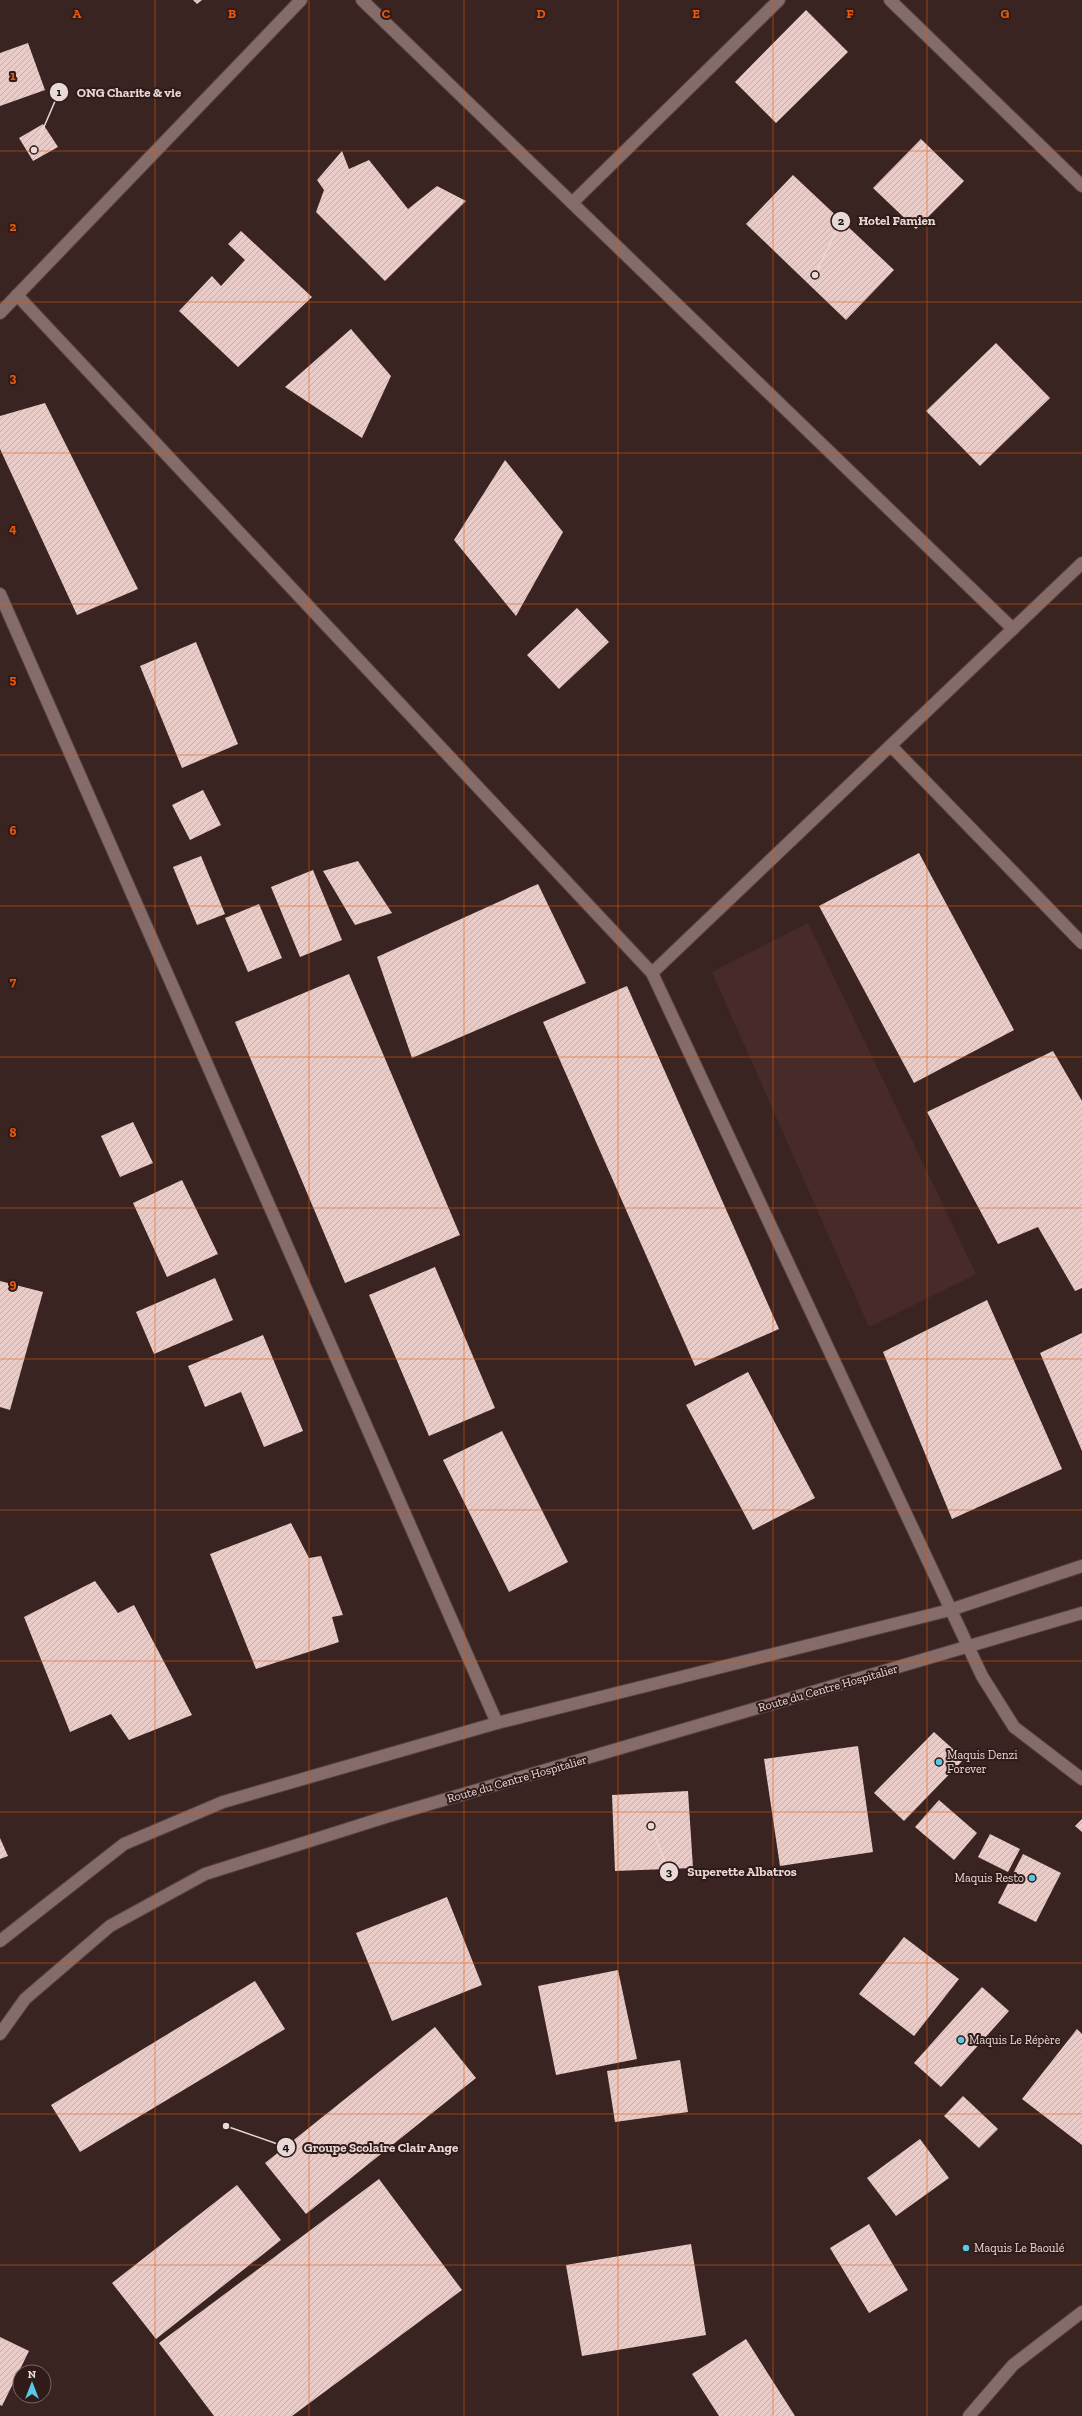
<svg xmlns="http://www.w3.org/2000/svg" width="1082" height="2416" font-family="'Zilla Slab',serif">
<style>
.built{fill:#482b28}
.building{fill:url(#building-hatch)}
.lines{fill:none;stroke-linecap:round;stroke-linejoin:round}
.minor-casing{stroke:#544241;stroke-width:14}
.minor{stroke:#866c69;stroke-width:12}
.grid{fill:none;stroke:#e8590c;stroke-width:1;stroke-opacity:0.55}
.poi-dot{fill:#58c9e3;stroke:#301b19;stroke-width:1.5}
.labels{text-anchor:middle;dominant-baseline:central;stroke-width:4;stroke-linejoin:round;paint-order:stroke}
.street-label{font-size:12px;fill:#e8d9d7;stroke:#301b19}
.poi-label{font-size:12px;fill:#e8d9d7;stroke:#301b19;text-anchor:start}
.grid-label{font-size:13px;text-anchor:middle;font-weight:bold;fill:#e8590c;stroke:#301b19;stroke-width:4;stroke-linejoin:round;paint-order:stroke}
.leader{fill:none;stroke:#e8d9d7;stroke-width:1.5}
.callout-dot{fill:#e8d9d7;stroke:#301b19;stroke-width:1.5}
.mark-label{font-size:12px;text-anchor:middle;font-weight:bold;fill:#111}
.callout-label{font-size:13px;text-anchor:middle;font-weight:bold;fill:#e8d9d7;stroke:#301b19;stroke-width:4;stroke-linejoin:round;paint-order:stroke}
</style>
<defs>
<pattern id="building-hatch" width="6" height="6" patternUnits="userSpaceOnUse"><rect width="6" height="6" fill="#e9cbc8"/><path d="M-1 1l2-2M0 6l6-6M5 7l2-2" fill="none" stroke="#c8afad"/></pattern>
</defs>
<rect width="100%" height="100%" fill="#3a2422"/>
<polygon class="built" points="808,923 976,1274 869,1327 712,972"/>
<g class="building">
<polygon points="193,0 202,0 197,4"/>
<polygon points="806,10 848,52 776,123 735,82"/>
<polygon points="28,43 45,90 0,106 0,53"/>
<polygon points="43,124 58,147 33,161 19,138"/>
<polygon points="921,139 964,181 916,229 873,188"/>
<polygon points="342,151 349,169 369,160 408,209 437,186 466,201 385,281 316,212 324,190 317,180"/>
<polygon points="793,175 894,270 846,320 746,224"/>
<polygon points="241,231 312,297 238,367 179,311 212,276 221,286 245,260 228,244"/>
<polygon points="351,329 391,376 362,438 285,387"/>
<polygon points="996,343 1050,398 980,466 926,411"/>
<polygon points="45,403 138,589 77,615 0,449 0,416"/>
<polygon points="505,460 563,532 516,616 454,540"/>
<polygon points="577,608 609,642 559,689 527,655"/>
<polygon points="196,642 238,744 182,768 140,666"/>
<polygon points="203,790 221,825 190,840 172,805"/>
<polygon points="919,853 1014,1030 914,1083 819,906"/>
<polygon points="201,856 225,914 197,925 173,867"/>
<polygon points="358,861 392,913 355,925 323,871"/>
<polygon points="313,870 342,940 300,957 271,887"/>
<polygon points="538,884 586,983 412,1058 377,957"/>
<polygon points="259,904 282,958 248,972 225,918"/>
<polygon points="349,974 460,1235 345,1283 235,1022"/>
<polygon points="627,986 779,1329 695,1366 543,1022"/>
<polygon points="1053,1051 1082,1101 1082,1288 1075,1291 1038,1227 998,1244 927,1112"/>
<polygon points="133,1122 153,1163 120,1177 101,1136"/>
<polygon points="182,1180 218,1254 167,1277 133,1203"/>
<polygon points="435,1267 495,1408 429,1436 369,1295"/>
<polygon points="215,1278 233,1320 154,1354 136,1312"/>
<polygon points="0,1281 43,1292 10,1410 0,1407"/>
<polygon points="987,1300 1062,1469 952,1519 883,1352"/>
<polygon points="1082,1333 1082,1451 1040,1353"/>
<polygon points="263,1335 303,1431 264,1447 241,1392 205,1407 188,1366"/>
<polygon points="748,1372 815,1498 753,1530 686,1405"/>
<polygon points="502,1431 568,1562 509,1592 443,1460"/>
<polygon points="291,1523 309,1558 321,1556 343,1615 332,1617 339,1642 256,1669 210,1554"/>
<polygon points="95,1581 118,1613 134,1605 192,1715 129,1740 111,1714 70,1732 24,1617"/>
<polygon points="934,1732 964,1759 904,1821 874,1793"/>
<polygon points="858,1746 873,1852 780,1866 764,1759"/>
<polygon points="688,1791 693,1868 615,1871 612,1795"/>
<polygon points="939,1800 977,1833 954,1860 915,1827"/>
<polygon points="1082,1819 1082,1832 1075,1826"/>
<polygon points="990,1834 1020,1849 1008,1872 978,1857"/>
<polygon points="0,1838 8,1856 0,1859"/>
<polygon points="1023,1854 1061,1873 1036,1922 998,1903"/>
<polygon points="447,1897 482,1985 392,2021 356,1933"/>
<polygon points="904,1937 959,1979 914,2036 859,1994"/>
<polygon points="618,1970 637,2059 556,2075 538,1986"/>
<polygon points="255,1981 285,2029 80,2152 51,2105"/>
<polygon points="982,1987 1009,2011 941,2087 914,2063"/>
<polygon points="435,2027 476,2078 306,2214 265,2163"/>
<polygon points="1077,2029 1082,2034 1082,2145 1022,2099"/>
<polygon points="680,2060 688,2112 615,2122 607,2071"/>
<polygon points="963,2096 998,2129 979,2148 944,2116"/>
<polygon points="920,2139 949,2178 896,2216 867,2178"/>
<polygon points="379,2179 462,2290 292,2416 214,2416 159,2343"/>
<polygon points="237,2185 281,2240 156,2339 112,2283"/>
<polygon points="869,2224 908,2290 869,2313 830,2248"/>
<polygon points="691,2244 706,2335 582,2356 566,2265"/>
<polygon points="0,2337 29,2351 2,2406 0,2405"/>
<polygon points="746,2339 795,2416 719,2416 692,2374"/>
</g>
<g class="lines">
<defs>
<g id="minor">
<polyline points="362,0 1013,629"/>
<polyline points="890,0 1082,186"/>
<polyline points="572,203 779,0"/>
<polyline points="17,295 652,973 982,1676 1014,1727 1082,1779"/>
<polyline points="0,313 301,0"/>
<polyline points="0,594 497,1723"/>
<polyline points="891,746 1082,943"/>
<polyline points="652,973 1082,563"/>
<polyline points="0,1941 124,1844 223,1802 497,1723 950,1610 1082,1566"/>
<polyline points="0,2034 25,1999 110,1926 205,1874 392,1815 1082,1613"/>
<polyline points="969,2416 1013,2365 1082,2312"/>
</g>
</defs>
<use href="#minor" class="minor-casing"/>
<use href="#minor" class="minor"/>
</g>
<path class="grid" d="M155 0V2416M309 0V2416M464 0V2416M618 0V2416M773 0V2416M927 0V2416M0 151H1082M0 302H1082M0 453H1082M0 604H1082M0 755H1082M0 906H1082M0 1057H1082M0 1208H1082M0 1359H1082M0 1510H1082M0 1661H1082M0 1812H1082M0 1963H1082M0 2114H1082M0 2265H1082"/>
<g class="poi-dot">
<circle cx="939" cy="1762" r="4"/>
<circle cx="1032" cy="1878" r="4"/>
<circle cx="961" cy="2040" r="4"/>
<circle cx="966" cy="2248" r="4"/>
</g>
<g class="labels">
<g class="street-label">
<text transform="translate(828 1688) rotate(-16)">Route du Centre Hospitalier</text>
<text transform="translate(517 1779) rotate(-16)">Route du Centre Hospitalier</text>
</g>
<g class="poi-label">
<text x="947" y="1755">Maquis Denzi<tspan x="947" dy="14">Forever</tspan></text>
<text x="1024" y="1878" text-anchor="end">Maquis Resto</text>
<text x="969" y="2040">Maquis Le Répère</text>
<text x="974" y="2248">Maquis Le Baoulé</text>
</g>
</g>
<g class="grid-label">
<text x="77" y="18">A</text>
<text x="232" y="18">B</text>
<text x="386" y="18">C</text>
<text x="541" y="18">D</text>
<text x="696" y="18">E</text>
<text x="850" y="18">F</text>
<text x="1005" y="18">G</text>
<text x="13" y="80">1</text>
<text x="13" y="231">2</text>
<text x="13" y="382">3</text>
<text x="13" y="533">4</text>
<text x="13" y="684">5</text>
<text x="13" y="835">6</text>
<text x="13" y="986">7</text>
<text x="13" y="1137">8</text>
<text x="13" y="1288">9</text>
</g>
<path class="leader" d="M34 150L59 92M815 275L841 221M651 1826L669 1872M226 2126L286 2147"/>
<g class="callout-dot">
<circle cx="34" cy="150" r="4"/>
<circle cx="815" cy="275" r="4"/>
<circle cx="651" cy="1826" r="4"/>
<circle cx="226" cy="2126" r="4"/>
<circle cx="59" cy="92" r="10"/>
<circle cx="841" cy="221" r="10"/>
<circle cx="669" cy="1872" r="10"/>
<circle cx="286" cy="2147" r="10"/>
</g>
<g class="mark-label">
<text x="59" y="96">1</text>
<text x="841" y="225">2</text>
<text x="669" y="1876">3</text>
<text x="286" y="2151">4</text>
</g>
<g class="callout-label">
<text x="129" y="97">ONG Charite &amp; vie</text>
<text x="897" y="225">Hotel Famien</text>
<text x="742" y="1876">Superette Albatros</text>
<text x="381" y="2152">Groupe Scolaire Clair Ange</text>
</g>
<g transform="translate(32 2384)"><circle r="19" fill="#301b19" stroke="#7a6765"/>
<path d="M0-3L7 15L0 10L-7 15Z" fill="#58c9e3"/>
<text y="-6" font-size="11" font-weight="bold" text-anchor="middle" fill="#e8d9d7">N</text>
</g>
</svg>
